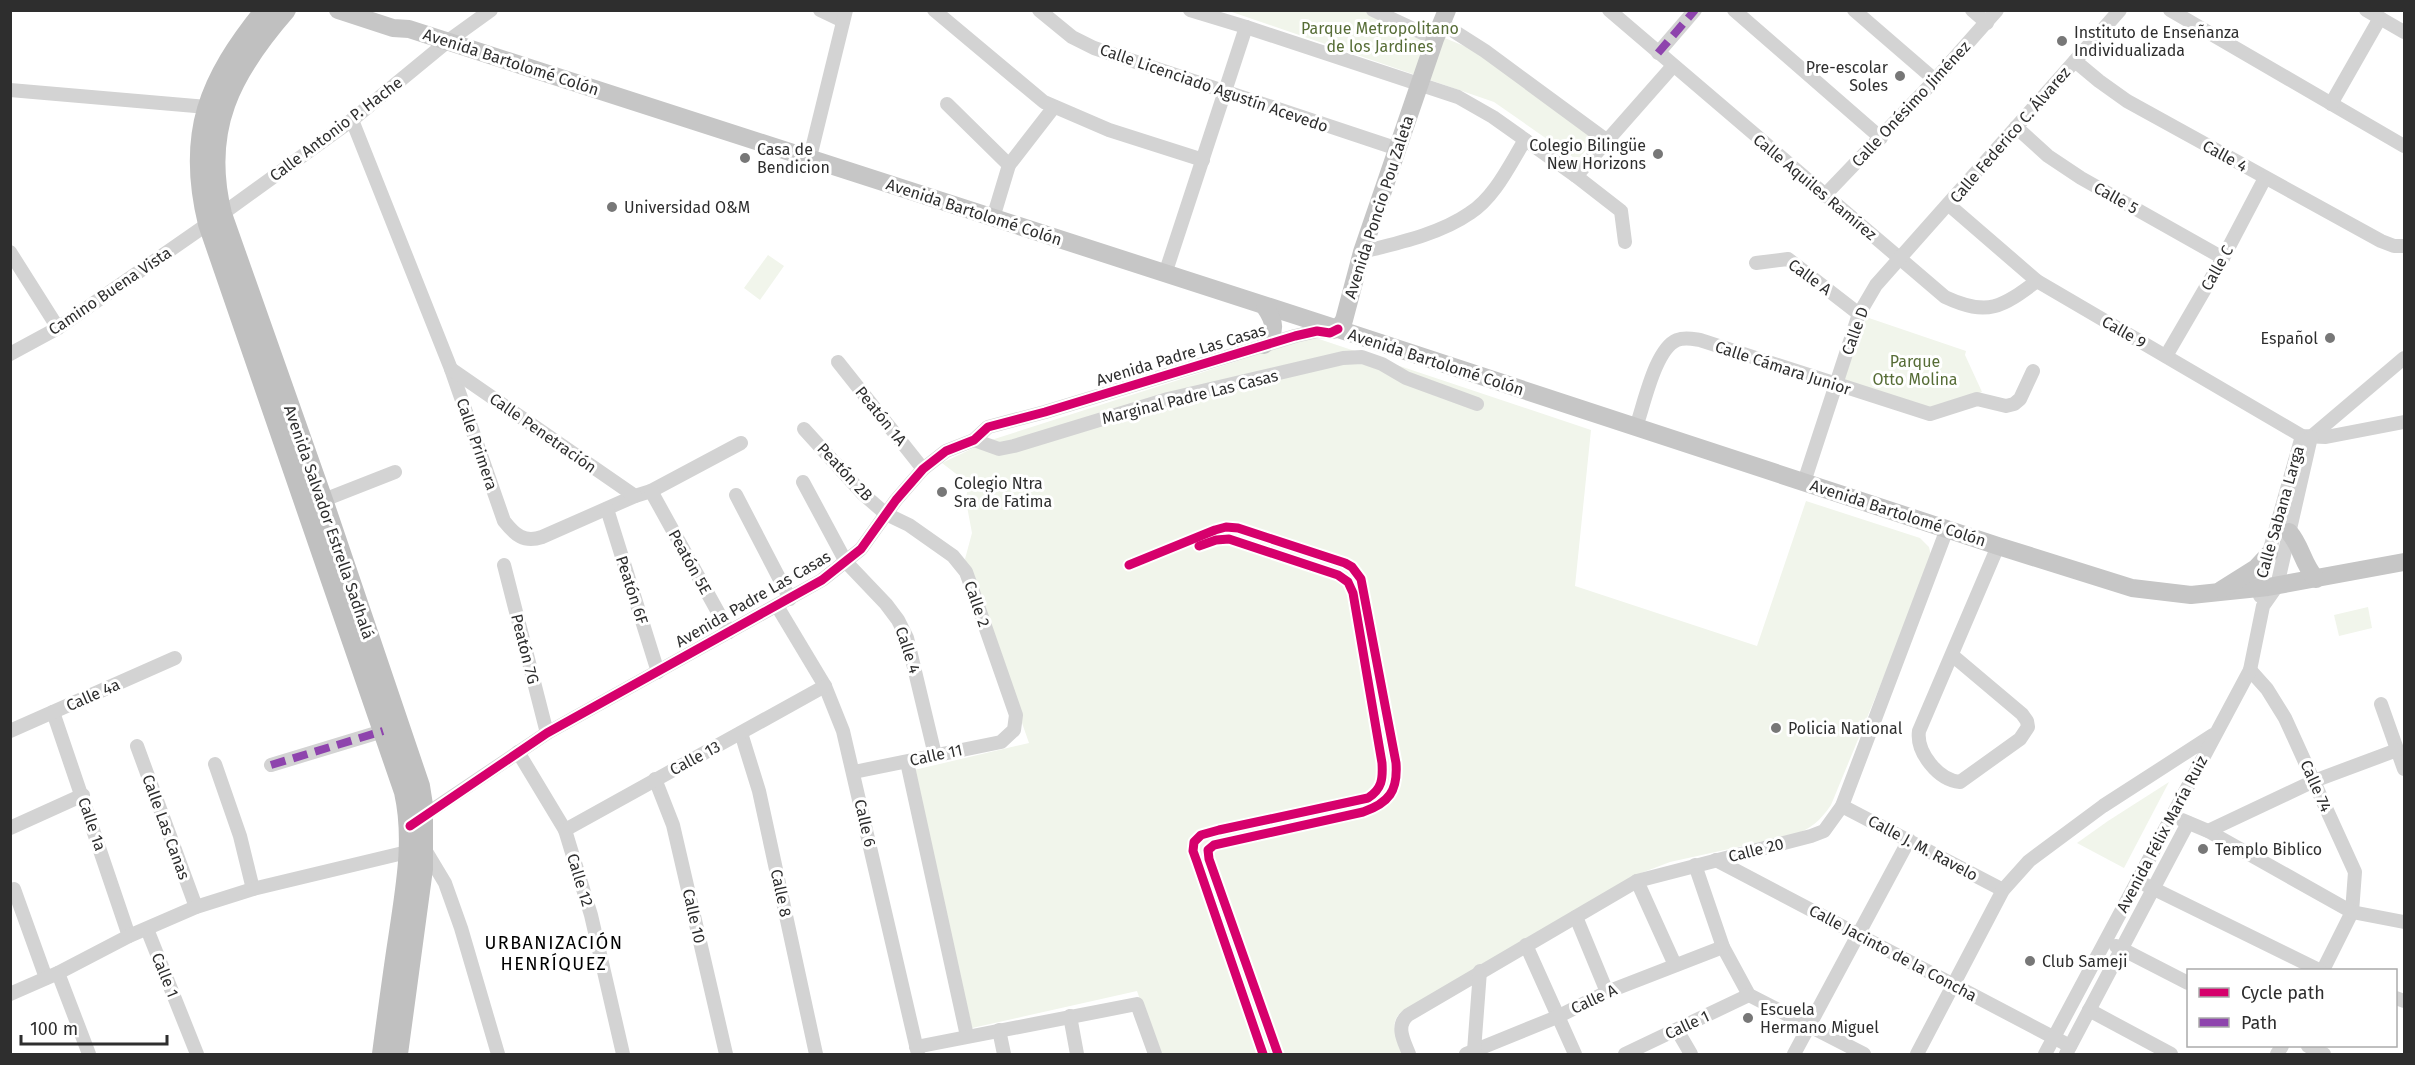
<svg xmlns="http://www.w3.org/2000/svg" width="2415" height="1065" font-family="'Fira Sans',sans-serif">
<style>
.green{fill:#f1f5eb}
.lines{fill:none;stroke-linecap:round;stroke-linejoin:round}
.minor{stroke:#d3d3d3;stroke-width:14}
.major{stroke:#c6c6c6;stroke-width:18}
.highway{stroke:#c0c0c0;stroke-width:20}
.quiet{stroke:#8e44ad;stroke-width:8;stroke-dasharray:15 8;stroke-linecap:butt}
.cycleway-casing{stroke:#fff;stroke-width:13}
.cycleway{stroke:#d6006c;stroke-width:9}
.poi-dot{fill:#777;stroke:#fff;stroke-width:2}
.labels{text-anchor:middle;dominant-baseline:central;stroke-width:6;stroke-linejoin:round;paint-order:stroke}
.park-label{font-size:16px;fill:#576d37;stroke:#fff}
.poi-label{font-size:16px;fill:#2e2e2e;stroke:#fff;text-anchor:start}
.street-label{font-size:16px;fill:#2e2e2e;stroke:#fff}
.neighbourhood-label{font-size:18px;letter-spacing:1.5px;fill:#000;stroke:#fff}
</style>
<rect width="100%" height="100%" fill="#fff"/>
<g class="green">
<polygon points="1229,11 1379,11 1469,48 1603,132 1577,160 1494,102"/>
<polygon points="768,255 784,266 760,300 744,288"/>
<polygon points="1866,317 1966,351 1965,355 1982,392 1931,411 1843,383"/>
<path d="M1313 337 1591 430 1575 586 1757 646 1806 501 1920 538 1929 547 1932 560 1831 805C1820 821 1811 829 1793 835L1670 862 1636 875 1400 1013C1388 1026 1398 1040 1403 1054H1159L1137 991 972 1028 914 770 1029 743 965 559 972 533 966 501 968 483 942 463 988 441Z"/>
<polygon points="2368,607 2372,628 2339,636 2334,615"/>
<polygon points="2169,782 2124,868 2077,843 2108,821"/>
</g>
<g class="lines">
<g class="minor">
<polyline points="820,10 843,21"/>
<polyline points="934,10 1044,102 1109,130 1203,160"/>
<polyline points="1039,10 1072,37 1094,48 1398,149"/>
<polyline points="1190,10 1246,27 1458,97 1493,117 1576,176 1621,211 1625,242"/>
<polyline points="1373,10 1435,39"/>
<path d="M1609 10 1945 297C1988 317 2002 307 2037 281"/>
<polyline points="1734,10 1881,138"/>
<polyline points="1854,10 1935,80"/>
<polyline points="1972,10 1987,23"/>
<polyline points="2170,10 2404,146"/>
<polyline points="2366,10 2404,32"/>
<polyline points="1441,23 1485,51 1606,140"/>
<polyline points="1658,53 1695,10"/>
<polyline points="2075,61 2099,81 2127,101 2381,241 2394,246 2404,246"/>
<polyline points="10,90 207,107"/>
<polyline points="947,104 1009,165"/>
<polyline points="2331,104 2380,18"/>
<path d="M352 120 451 369 504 521C515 535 524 543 542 537L635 496 651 491 741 443"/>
<polyline points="2016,127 2048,156 2081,178 2223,258"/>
<polyline points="810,157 846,10"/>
<polyline points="1576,176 1673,66"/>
<polyline points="1824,196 1935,80 1997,10"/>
<polyline points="1949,205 2037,281 2302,436 2326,437 2404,422"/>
<polyline points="993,218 1009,165 1054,107"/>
<polyline points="10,252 58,328"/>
<path d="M1362 252C1398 243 1440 234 1470 213 1495 197 1510 164 1525 140"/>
<polyline points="1756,263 1788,259 1859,314"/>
<polyline points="1165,274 1246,27"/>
<polyline points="10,354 58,328 222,214 352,120 448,41 491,10"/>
<polyline points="2166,356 2223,258 2265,178"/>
<polyline points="838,362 923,469"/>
<polyline points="451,369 635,496"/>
<path d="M1636 427C1644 405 1655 349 1677 340 1685 337 1693 339 1700 340L1930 414 1977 399 2006 406 2014 404 2020 399 2033 371"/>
<polyline points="804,429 863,494 886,514 909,525 953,556 966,572 970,583 1016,715 1014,730 1001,742 854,772"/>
<polyline points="2312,436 2404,358"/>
<polyline points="974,440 999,449 1014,446 1168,399 1343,358 1362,357 1382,364 1406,378 1477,404"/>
<polyline points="803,482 846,562 886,604 898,620 907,638 935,755"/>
<polyline points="1804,482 1859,314 1876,285 2120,10"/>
<polyline points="651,491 729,632"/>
<polyline points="736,495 790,599"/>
<polyline points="316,503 395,472"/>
<polyline points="607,509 658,672"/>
<polyline points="504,565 547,733"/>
<polyline points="2260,596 2259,588 2302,436"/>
<polyline points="777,606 825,686 843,731 918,1054"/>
<path d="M1952 655 2022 714 2027 721 2028 727 2020 739 1960 782C1938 780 1916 752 1919 731L1998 546"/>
<polyline points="2250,670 2267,689 2285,718 2355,872 2352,912 2323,970"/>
<polyline points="2381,704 2404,769"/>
<polyline points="53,712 129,936"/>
<polyline points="10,731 175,658"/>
<polyline points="741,733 759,791 816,1054"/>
<polyline points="137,746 196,907"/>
<polyline points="518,752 565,830 591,915 623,1054"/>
<polyline points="907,762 967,1036"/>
<polyline points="215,764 240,836 253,889"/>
<polyline points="271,765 383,731"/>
<polyline points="655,779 673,825 726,1054"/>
<polyline points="1842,806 2003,890"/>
<polyline points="419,819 547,733 822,580 861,549 896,500 923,469 946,451 974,440 988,427 1045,412 1295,336 1317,331 1334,332"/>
<polyline points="2182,820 2208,831 2352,912 2404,922"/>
<polyline points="10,828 83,795"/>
<polyline points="565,830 825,686"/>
<polyline points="2208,831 2314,781 2397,750"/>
<polyline points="1716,860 2070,1046"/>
<polyline points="1695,865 1723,947 1749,995 1864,1054"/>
<polyline points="1637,881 1675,965"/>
<polyline points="2146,885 2319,970"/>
<polyline points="14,889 46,978"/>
<polyline points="1576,917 1607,992"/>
<polyline points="147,929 197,1054"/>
<polyline points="1526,945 1575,1054"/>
<polyline points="2116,946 2188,983"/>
<polyline points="58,973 89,1054"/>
<polyline points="10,994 58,973 129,936 196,907 253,889 424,848 445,883 461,928 498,1054"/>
<polyline points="2396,998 2404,1001"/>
<polyline points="2089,1010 2171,1054"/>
<polyline points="1070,1016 1077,1054"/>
<polyline points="999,1030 1004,1054"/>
<polyline points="1677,1030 1691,1054"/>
<polyline points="2308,1046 2324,1054"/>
<polyline points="916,1047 1137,1004 1155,1054"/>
<path d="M1409 1054C1404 1041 1395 1026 1408 1015L1637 881 1811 836 1824 831 1842 806 1947 529"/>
<polyline points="1466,1054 1557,1017 1607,992 1723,947"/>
<polyline points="1476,1054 1474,1051 1480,971"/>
<polyline points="1625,1054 1749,995"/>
<polyline points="1794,1054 1909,840"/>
<polyline points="1917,1054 2003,890 2029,861 2103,806 2213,735"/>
<polyline points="2045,1054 2250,670 2263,606 2277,586 2311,437"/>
<polyline points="2066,1054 2188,823"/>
<polyline points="2277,1054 2282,1046"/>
</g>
<g class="major">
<polyline points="338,10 393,28 409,29 1338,329 1998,546 2132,588 2191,595 2268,587 2404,562"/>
<polyline points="1338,329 1344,320 1362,252 1435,39 1447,10"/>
<path d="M1264 345C1277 331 1275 322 1265 307"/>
<path d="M2289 532C2302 547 2302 563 2316 579"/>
<polyline points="2221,590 2256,568 2269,554"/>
</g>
<g class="highway">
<path d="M265 10C208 80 186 134 208 224L404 792C415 841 405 890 398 939 392 978 387 1016 382 1054"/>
<path d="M286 10C231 73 201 129 222 214L323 500 420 786 423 805V869L398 1054"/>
</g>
<g class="quiet">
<polyline points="1658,53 1695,10"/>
<polyline points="271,765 383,731"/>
</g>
<defs>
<g id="cycleway">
<path d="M1199 546 1216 540 1229 539 1338 575 1348 582 1353 593 1382 763C1383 779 1382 789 1368 798L1219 830 1201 835 1194 842 1193 851 1197 862 1263 1054"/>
<path d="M1129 565 1215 530 1226 527 1238 528 1345 563 1352 567 1361 579 1396 763C1398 791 1389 803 1363 812L1214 845 1208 850 1209 859 1278 1054"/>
<polyline points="410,826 547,733 822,580 861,549 896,500 923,469 946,451 974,440 988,427 1045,412 1295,336 1317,331 1330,333 1338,329"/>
</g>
</defs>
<use href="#cycleway" class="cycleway-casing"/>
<use href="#cycleway" class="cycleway"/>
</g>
<g class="poi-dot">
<circle cx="2062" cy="41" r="6"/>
<circle cx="1900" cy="76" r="6"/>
<circle cx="1658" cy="154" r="6"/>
<circle cx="745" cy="158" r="6"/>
<circle cx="612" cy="207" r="6"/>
<circle cx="2330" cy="338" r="6"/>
<circle cx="942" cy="492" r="6"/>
<circle cx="1776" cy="728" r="6"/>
<circle cx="2203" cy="849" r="6"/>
<circle cx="2030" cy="961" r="6"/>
<circle cx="1748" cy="1018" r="6"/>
</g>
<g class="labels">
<g class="park-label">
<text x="1380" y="28">Parque Metropolitano<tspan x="1380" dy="18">de los Jardines</tspan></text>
<text x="1915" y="361">Parque<tspan x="1915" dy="18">Otto Molina</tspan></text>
</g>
<g class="poi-label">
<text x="2074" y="32">Instituto de Enseñanza<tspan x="2074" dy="18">Individualizada</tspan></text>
<text x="1888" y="67" text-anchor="end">Pre-escolar<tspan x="1888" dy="18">Soles</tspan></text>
<text x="1646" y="145" text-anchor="end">Colegio Bilingüe<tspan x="1646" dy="18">New Horizons</tspan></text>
<text x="757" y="149">Casa de<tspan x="757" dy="18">Bendicion</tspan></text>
<text x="624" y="207">Universidad O&amp;M</text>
<text x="2318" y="338" text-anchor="end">Español</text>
<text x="954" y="483">Colegio Ntra<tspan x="954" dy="18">Sra de Fatima</tspan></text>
<text x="1788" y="728">Policia National</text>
<text x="2215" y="849">Templo Biblico</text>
<text x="2042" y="961">Club Sameji</text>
<text x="1760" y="1009">Escuela<tspan x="1760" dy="18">Hermano Miguel</tspan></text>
</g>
<g class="street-label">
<text transform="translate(511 62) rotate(18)">Avenida Bartolomé Colón</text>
<text transform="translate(1214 88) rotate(19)">Calle Licenciado Agustín Acevedo</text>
<text transform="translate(1911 104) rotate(-47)">Calle Onésimo Jiménez</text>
<text transform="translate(336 129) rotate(-37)">Calle Antonio P. Hache</text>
<text transform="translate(2010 135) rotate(-49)">Calle Federico C. Álvarez</text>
<text transform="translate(2225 156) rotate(29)">Calle 4</text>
<text transform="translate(1815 187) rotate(40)">Calle Aquiles Ramírez</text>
<text transform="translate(2116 198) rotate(29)">Calle 5</text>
<text transform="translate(1379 207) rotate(-72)">Avenida Poncio Pou Zaleta</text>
<text transform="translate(974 212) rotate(18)">Avenida Bartolomé Colón</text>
<text transform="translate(2217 268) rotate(-61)">Calle C</text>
<text transform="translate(1810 277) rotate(36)">Calle A</text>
<text transform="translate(110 291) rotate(-34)">Camino Buena Vista</text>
<text transform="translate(1855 331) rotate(-70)">Calle D</text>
<text transform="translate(2124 332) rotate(30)">Calle 9</text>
<text transform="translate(1181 355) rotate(-17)">Avenida Padre Las Casas</text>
<text transform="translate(1436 362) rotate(18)">Avenida Bartolomé Colón</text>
<text transform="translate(1783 368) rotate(18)">Calle Cámara Junior</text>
<text transform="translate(1190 397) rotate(-14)">Marginal Padre Las Casas</text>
<text transform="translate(881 416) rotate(51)">Peatón 1A</text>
<text transform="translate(543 433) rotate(35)">Calle Penetración</text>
<text transform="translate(477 444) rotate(71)">Calle Primera</text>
<text transform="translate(845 472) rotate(47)">Peatón 2B</text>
<text transform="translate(2280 512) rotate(-74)">Calle Sabana Larga</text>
<text transform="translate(1898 513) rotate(18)">Avenida Bartolomé Colón</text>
<text transform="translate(329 522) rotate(71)">Avenida Salvador Estrella Sadhalá</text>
<text transform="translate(690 562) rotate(61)">Peatón 5E</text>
<text transform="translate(632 590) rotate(72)">Peatón 6F</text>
<text transform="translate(753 599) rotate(-30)">Avenida Padre Las Casas</text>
<text transform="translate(977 604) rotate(71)">Calle 2</text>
<text transform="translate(525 649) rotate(76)">Peatón 7G</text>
<text transform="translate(908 650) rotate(72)">Calle 4</text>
<text transform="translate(93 695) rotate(-24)">Calle 4a</text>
<text transform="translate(936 755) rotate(-12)">Calle 11</text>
<text transform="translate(695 758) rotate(-28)">Calle 13</text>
<text transform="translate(2316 786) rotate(66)">Calle 74</text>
<text transform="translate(865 823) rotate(77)">Calle 6</text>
<text transform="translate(92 824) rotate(71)">Calle 1a</text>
<text transform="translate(166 827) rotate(70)">Calle Las Canas</text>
<text transform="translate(2162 834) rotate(-62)">Avenida Félix María Ruiz</text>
<text transform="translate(1923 848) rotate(28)">Calle J. M. Ravelo</text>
<text transform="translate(1756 850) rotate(-14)">Calle 20</text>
<text transform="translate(580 880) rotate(73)">Calle 12</text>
<text transform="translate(781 893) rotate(78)">Calle 8</text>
<text transform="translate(694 916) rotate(77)">Calle 10</text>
<text transform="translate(1893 953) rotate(28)">Calle Jacinto de la Concha</text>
<text transform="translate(165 975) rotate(68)">Calle 1</text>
<text transform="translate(1594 999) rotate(-25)">Calle A</text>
<text transform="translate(1687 1025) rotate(-25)">Calle 1</text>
</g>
<g class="neighbourhood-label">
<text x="554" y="943">URBANIZACIÓN<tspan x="554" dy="21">HENRÍQUEZ</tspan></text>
</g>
</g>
<rect width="2415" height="1065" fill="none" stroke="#2e2e2e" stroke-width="24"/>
<rect x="2187" y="969" width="210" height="78" fill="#ffffff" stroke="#ababab" stroke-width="1.5"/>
<rect x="2199" y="988" width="30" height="9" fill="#d6006c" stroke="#ababab" stroke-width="1.5"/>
<text x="2241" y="999" font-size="18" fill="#2e2e2e">Cycle path</text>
<rect x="2199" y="1018" width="30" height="9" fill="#8e44ad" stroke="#ababab" stroke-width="1.5"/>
<text x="2241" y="1029" font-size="18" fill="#2e2e2e">Path</text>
<path d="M21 1035v9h146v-9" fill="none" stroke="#2e2e2e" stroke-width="3"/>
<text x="30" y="1035" font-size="18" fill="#2e2e2e" stroke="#ffffff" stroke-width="4.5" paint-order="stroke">100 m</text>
</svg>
